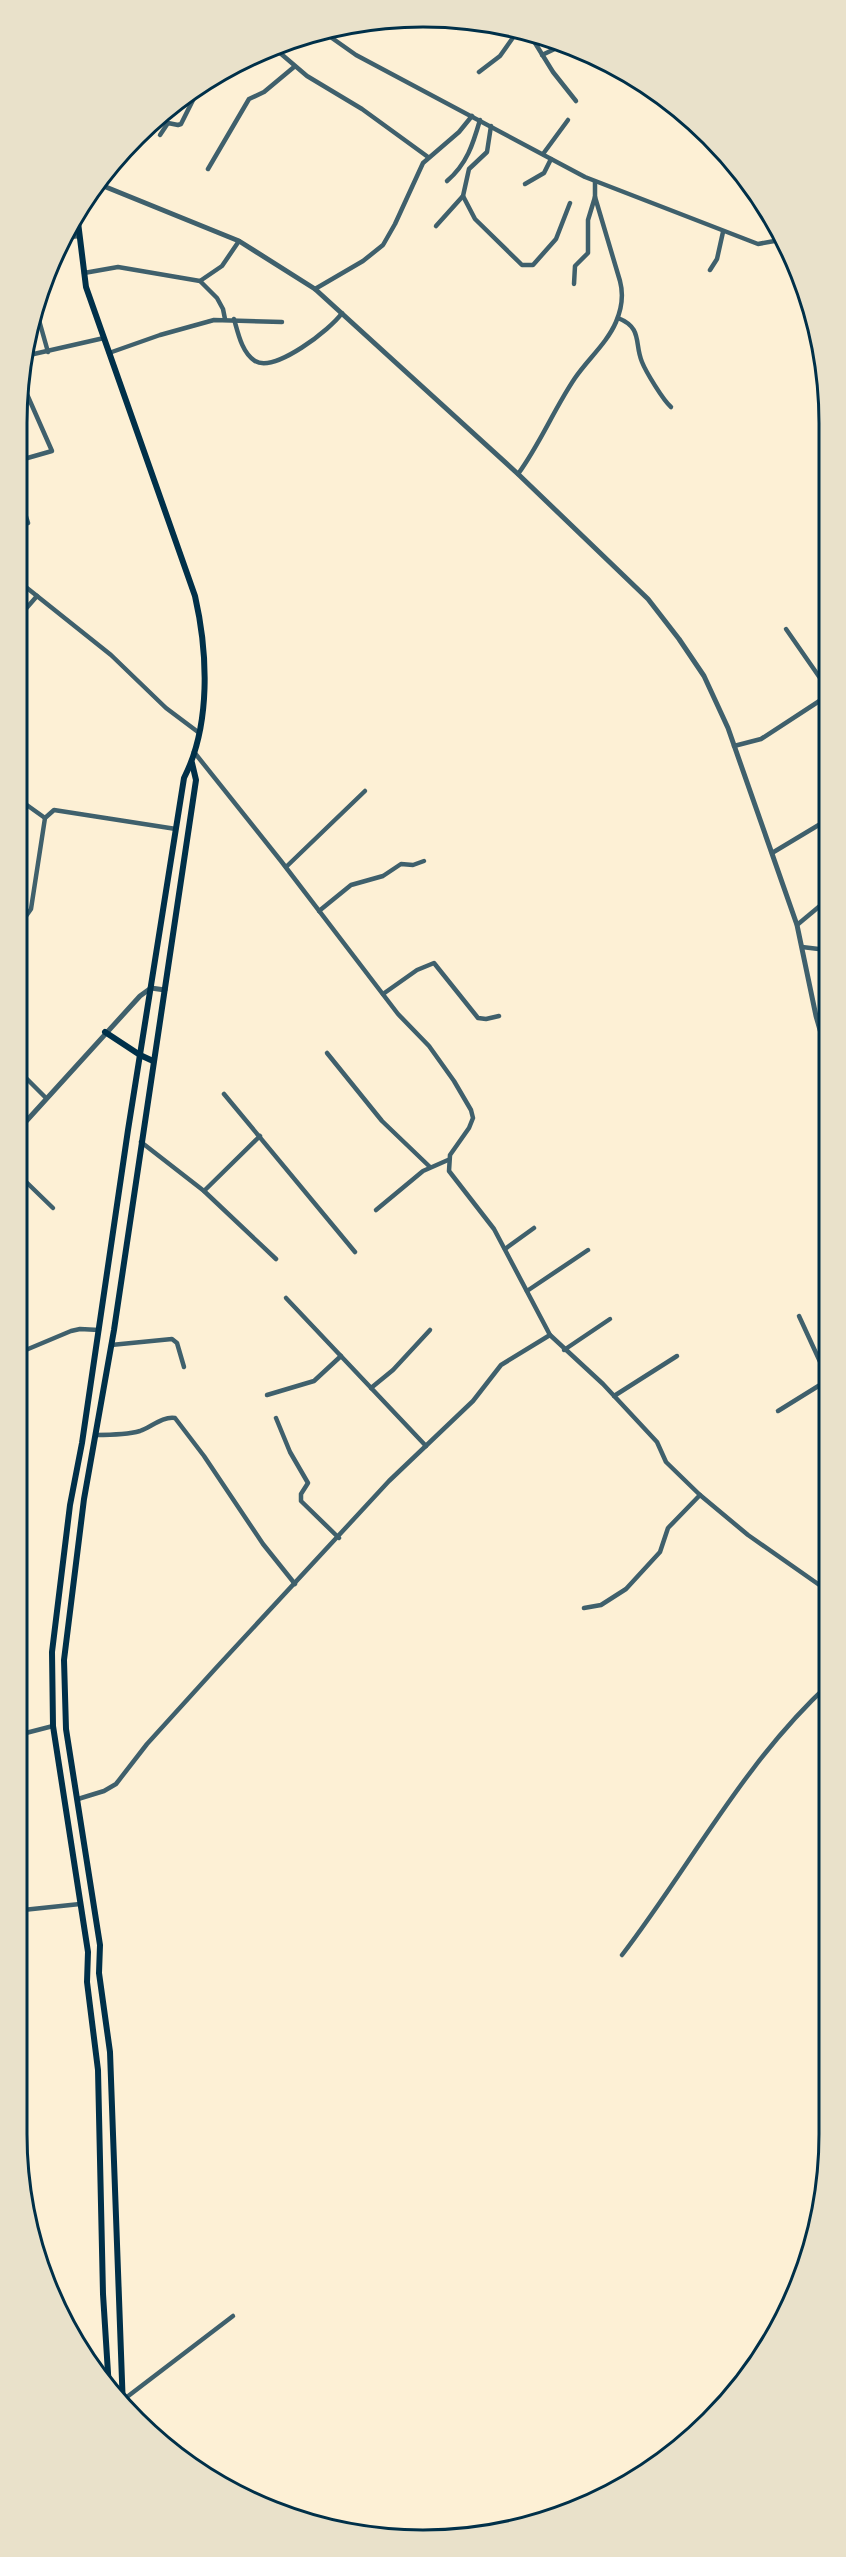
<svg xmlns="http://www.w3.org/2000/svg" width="846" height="2557" font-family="Georgia,serif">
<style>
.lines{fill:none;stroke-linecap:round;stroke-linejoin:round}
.minor{stroke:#3f606c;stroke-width:4.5}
.tertiary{stroke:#3f606c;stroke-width:5}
.secondary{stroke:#003049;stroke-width:6}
.rim{fill:none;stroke:#003049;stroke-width:3}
</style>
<rect width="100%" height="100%" fill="#fdf0d5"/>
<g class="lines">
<g class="minor">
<polyline points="527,30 553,72 576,101"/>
<polyline points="322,31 356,55 585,177 758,244 780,240 789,246"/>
<polyline points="273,47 307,76 362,109 428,157"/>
<polyline points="542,55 563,45"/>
<polyline points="479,72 500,56 519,29"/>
<polyline points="160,135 168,123 178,125 181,124 201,84"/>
<polyline points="543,154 568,120"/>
<polyline points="208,169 249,99 264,92 294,67"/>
<path d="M447 181C467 164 473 144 480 120"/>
<polyline points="525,184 544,173 551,159"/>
<polyline points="463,196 475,219 522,265 533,265 556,239 570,203"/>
<polyline points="436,226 463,196 469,169 487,152 491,126"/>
<polyline points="62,238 79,236"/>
<polyline points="710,270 717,259 723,232"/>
<polyline points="84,273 118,267 200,281 217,298 223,309 225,319"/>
<polyline points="200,281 222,266 239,241"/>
<polyline points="574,284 575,266 588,253 588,220 595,197 595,182"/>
<polyline points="315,289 363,261 383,245 395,224 423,163 459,132 472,116"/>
<polyline points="35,306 48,352"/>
<path d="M618 318C643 328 634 343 642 362 646 372 663 400 671 407"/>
<path d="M234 319C238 333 242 353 255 361 275 373 331 329 342 313"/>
<polyline points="109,353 160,335 214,320 282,322"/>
<polyline points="25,356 104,338"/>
<polyline points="17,461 52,451 22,383"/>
<path d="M518 474C540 444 554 409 575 378 588 359 607 343 616 322 622 308 624 296 620 281L595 197"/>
<polyline points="17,488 28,523"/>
<polyline points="17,580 111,655 166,708 198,732"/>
<polyline points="17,619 37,596"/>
<polyline points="786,629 827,688"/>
<polyline points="734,746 761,739 827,696"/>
<polyline points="194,752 281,861 398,1014 429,1046 454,1081 471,1110 473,1118 469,1128 450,1155 449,1171 494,1229 550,1335 603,1384 657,1442 666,1462 700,1495 748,1535 828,1591"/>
<polyline points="18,786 24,803 45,818"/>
<polyline points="772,853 827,820"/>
<polyline points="286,867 365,791"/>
<polyline points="319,911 351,885 383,876 401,864 413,865 424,861"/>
<polyline points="797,925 827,900"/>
<polyline points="19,926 31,909 45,818 54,810 176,829"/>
<polyline points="802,947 827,950"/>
<polyline points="383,994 417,970 434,963 478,1018 486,1019 499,1016"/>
<polyline points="327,1053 382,1121 430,1167"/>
<polyline points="19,1071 46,1098"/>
<polyline points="224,1094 355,1252"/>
<polyline points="141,1142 204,1191 276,1259"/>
<polyline points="20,1176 53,1208"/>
<polyline points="204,1191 260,1136"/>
<polyline points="376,1210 423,1171 448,1160"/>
<polyline points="505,1249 534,1228"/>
<polyline points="527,1291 588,1250"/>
<polyline points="286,1298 426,1446"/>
<polyline points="799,1316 828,1379"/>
<polyline points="111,1345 172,1339 177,1343 184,1367"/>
<polyline points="564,1350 610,1319"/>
<polyline points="21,1352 71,1331 80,1329 99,1330"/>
<polyline points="371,1388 393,1370 430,1330"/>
<polyline points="267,1395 314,1381 341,1356"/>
<polyline points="614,1396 677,1356"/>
<polyline points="778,1411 828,1380"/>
<polyline points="276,1418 290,1452 308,1483 301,1494 301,1501 339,1538"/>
<path d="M96 1435C111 1435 126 1435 140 1431 151 1427 163 1416 175 1418L204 1456 263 1544 295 1584"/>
<polyline points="584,1608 601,1605 626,1589 660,1552 668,1528 700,1495"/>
<polyline points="22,1734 53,1726"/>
<polyline points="78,1799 104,1791 116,1784 147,1744 216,1668 389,1481 473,1401 501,1365 550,1335"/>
<polyline points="23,1910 80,1904"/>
<path d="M622 1955C691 1865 744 1762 829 1684"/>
<polyline points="123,2400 233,2316"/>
</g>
<g class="tertiary">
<polyline points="96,183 239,241 315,289 518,474 648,599 679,639 704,676 728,728 797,925 816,1016 827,1054"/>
<polyline points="20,1128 140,996 151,988 165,990"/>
</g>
<g class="secondary">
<path d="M77 214 86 287 195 596C208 653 211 725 184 778L128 1130 82 1443 70 1505 52 1652 53 1726 88 1952 87 1982 98 2070 103 2294 109 2389"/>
<polyline points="105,1032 140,1055 153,1061"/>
<polyline points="123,2408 110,2052 99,1973 100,1945 66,1729 64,1660 84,1499 114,1330 196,780 192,763"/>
</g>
</g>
<path d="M0 0H846V2557H0ZM423 27H423A396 396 0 0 1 819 423V2134A396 396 0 0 1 423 2530H423A396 396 0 0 1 27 2134V423A396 396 0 0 1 423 27Z" fill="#e9e1ca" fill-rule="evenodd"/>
<path class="rim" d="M423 27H423A396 396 0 0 1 819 423V2134A396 396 0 0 1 423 2530H423A396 396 0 0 1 27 2134V423A396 396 0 0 1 423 27Z"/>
</svg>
